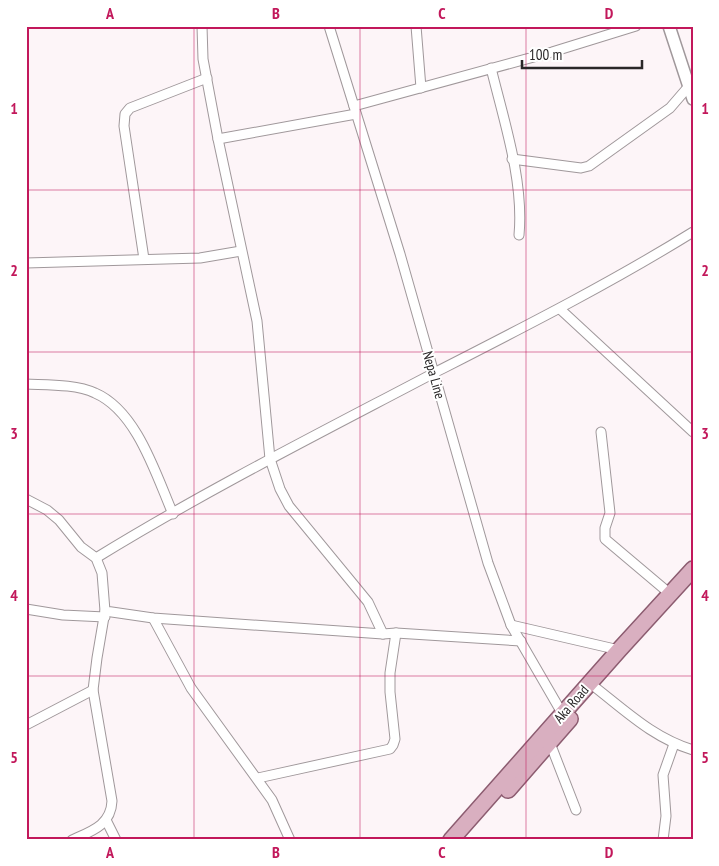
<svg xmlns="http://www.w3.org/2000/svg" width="719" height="866" font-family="'PT Sans Narrow',sans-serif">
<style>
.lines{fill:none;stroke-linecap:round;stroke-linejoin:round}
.minor-casing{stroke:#a0989b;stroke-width:11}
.tertiary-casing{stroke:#a0989b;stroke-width:14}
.primary-casing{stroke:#8c5c70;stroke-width:18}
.minor{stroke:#fff;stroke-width:9}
.tertiary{stroke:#fff;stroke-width:11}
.primary{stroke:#d9afc0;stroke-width:15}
.grid{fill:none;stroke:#c2185b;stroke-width:1;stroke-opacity:0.55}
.labels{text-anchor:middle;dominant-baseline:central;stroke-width:4;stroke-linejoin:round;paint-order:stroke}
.street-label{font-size:14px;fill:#2a2728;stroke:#fff}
.neatline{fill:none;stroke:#c2185b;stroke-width:2}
.grid-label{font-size:16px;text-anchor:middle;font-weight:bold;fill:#c2185b}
</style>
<rect width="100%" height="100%" fill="#fdf5f8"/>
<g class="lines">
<defs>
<g id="minor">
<polyline points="202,26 203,59 218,139 257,321 270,459 280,489 289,506 368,602 383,634"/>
<polyline points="329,26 400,254 488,563 511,625 562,713"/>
<polyline points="416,26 421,88"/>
<path d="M491 68C504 121 524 181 519 235"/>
<polyline points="354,106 552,52 636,26"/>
<polyline points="218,139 356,114"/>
<polyline points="512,159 581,168 589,166 670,108 689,86"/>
<polyline points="144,259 124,126 125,114 130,108 207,78"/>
<polyline points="26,263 200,258 241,251"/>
<polyline points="560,309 693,432"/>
<path d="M26 384C47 385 76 384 95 393 137 411 156 475 173 514"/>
<polyline points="601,432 610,513 605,528 605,539 669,593"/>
<polyline points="26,499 47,510 59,520 81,547 96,558 102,573 105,611 153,618 383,634 396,633 521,641"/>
<path d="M96 558C205 491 320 433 434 373 522 328 609 284 693 232"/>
<polyline points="26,609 63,615 105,617"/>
<polyline points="153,618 191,688 272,800 290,840"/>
<polyline points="511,625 619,650"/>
<path d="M596 688C628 713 654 738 693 750"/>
<polyline points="26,725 93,690"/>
<polyline points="550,743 576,810"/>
<polyline points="258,778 390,749 393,745 395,739 390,692 390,673 396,633"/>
<polyline points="106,820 116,840"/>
<path d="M72 840C92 831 111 825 112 801L93 690 97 658 105 611"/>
<polyline points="663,840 666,816 663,775 674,744"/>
</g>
<polyline id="tertiary" points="669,26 693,99"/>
<g id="primary">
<polyline points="508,790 570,719"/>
<polyline points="451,840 619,650 693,569"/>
</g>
</defs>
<use href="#minor" class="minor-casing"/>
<use href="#tertiary" class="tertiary-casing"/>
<use href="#primary" class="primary-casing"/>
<use href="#minor" class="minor"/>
<use href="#tertiary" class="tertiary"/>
<use href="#primary" class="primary"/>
</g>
<path class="grid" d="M194 26V840M360 26V840M526 26V840M26 190H693M26 352H693M26 514H693M26 676H693"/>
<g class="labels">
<g class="street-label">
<text transform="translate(434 375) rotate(74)">Nepa Line</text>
<text transform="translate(571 704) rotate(-49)">Aka Road</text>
</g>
</g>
<rect width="719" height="866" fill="none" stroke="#ffffff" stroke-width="55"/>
<path d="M522 60v8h120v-8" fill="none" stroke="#2a2728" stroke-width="2.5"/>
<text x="529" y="60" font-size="15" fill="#2a2728" stroke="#ffffff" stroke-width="4" paint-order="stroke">100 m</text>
<rect x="28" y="28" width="664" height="810" class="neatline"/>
<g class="grid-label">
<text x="110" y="19">A</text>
<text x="276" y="19">B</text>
<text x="442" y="19">C</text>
<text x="609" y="19">D</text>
<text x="14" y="114">1</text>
<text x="705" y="114">1</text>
<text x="14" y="276">2</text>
<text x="705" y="276">2</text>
<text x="14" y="439">3</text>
<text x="705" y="439">3</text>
<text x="14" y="601">4</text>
<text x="705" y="601">4</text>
<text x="14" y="763">5</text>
<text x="705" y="763">5</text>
<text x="110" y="858">A</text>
<text x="276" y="858">B</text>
<text x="442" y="858">C</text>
<text x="609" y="858">D</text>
</g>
</svg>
